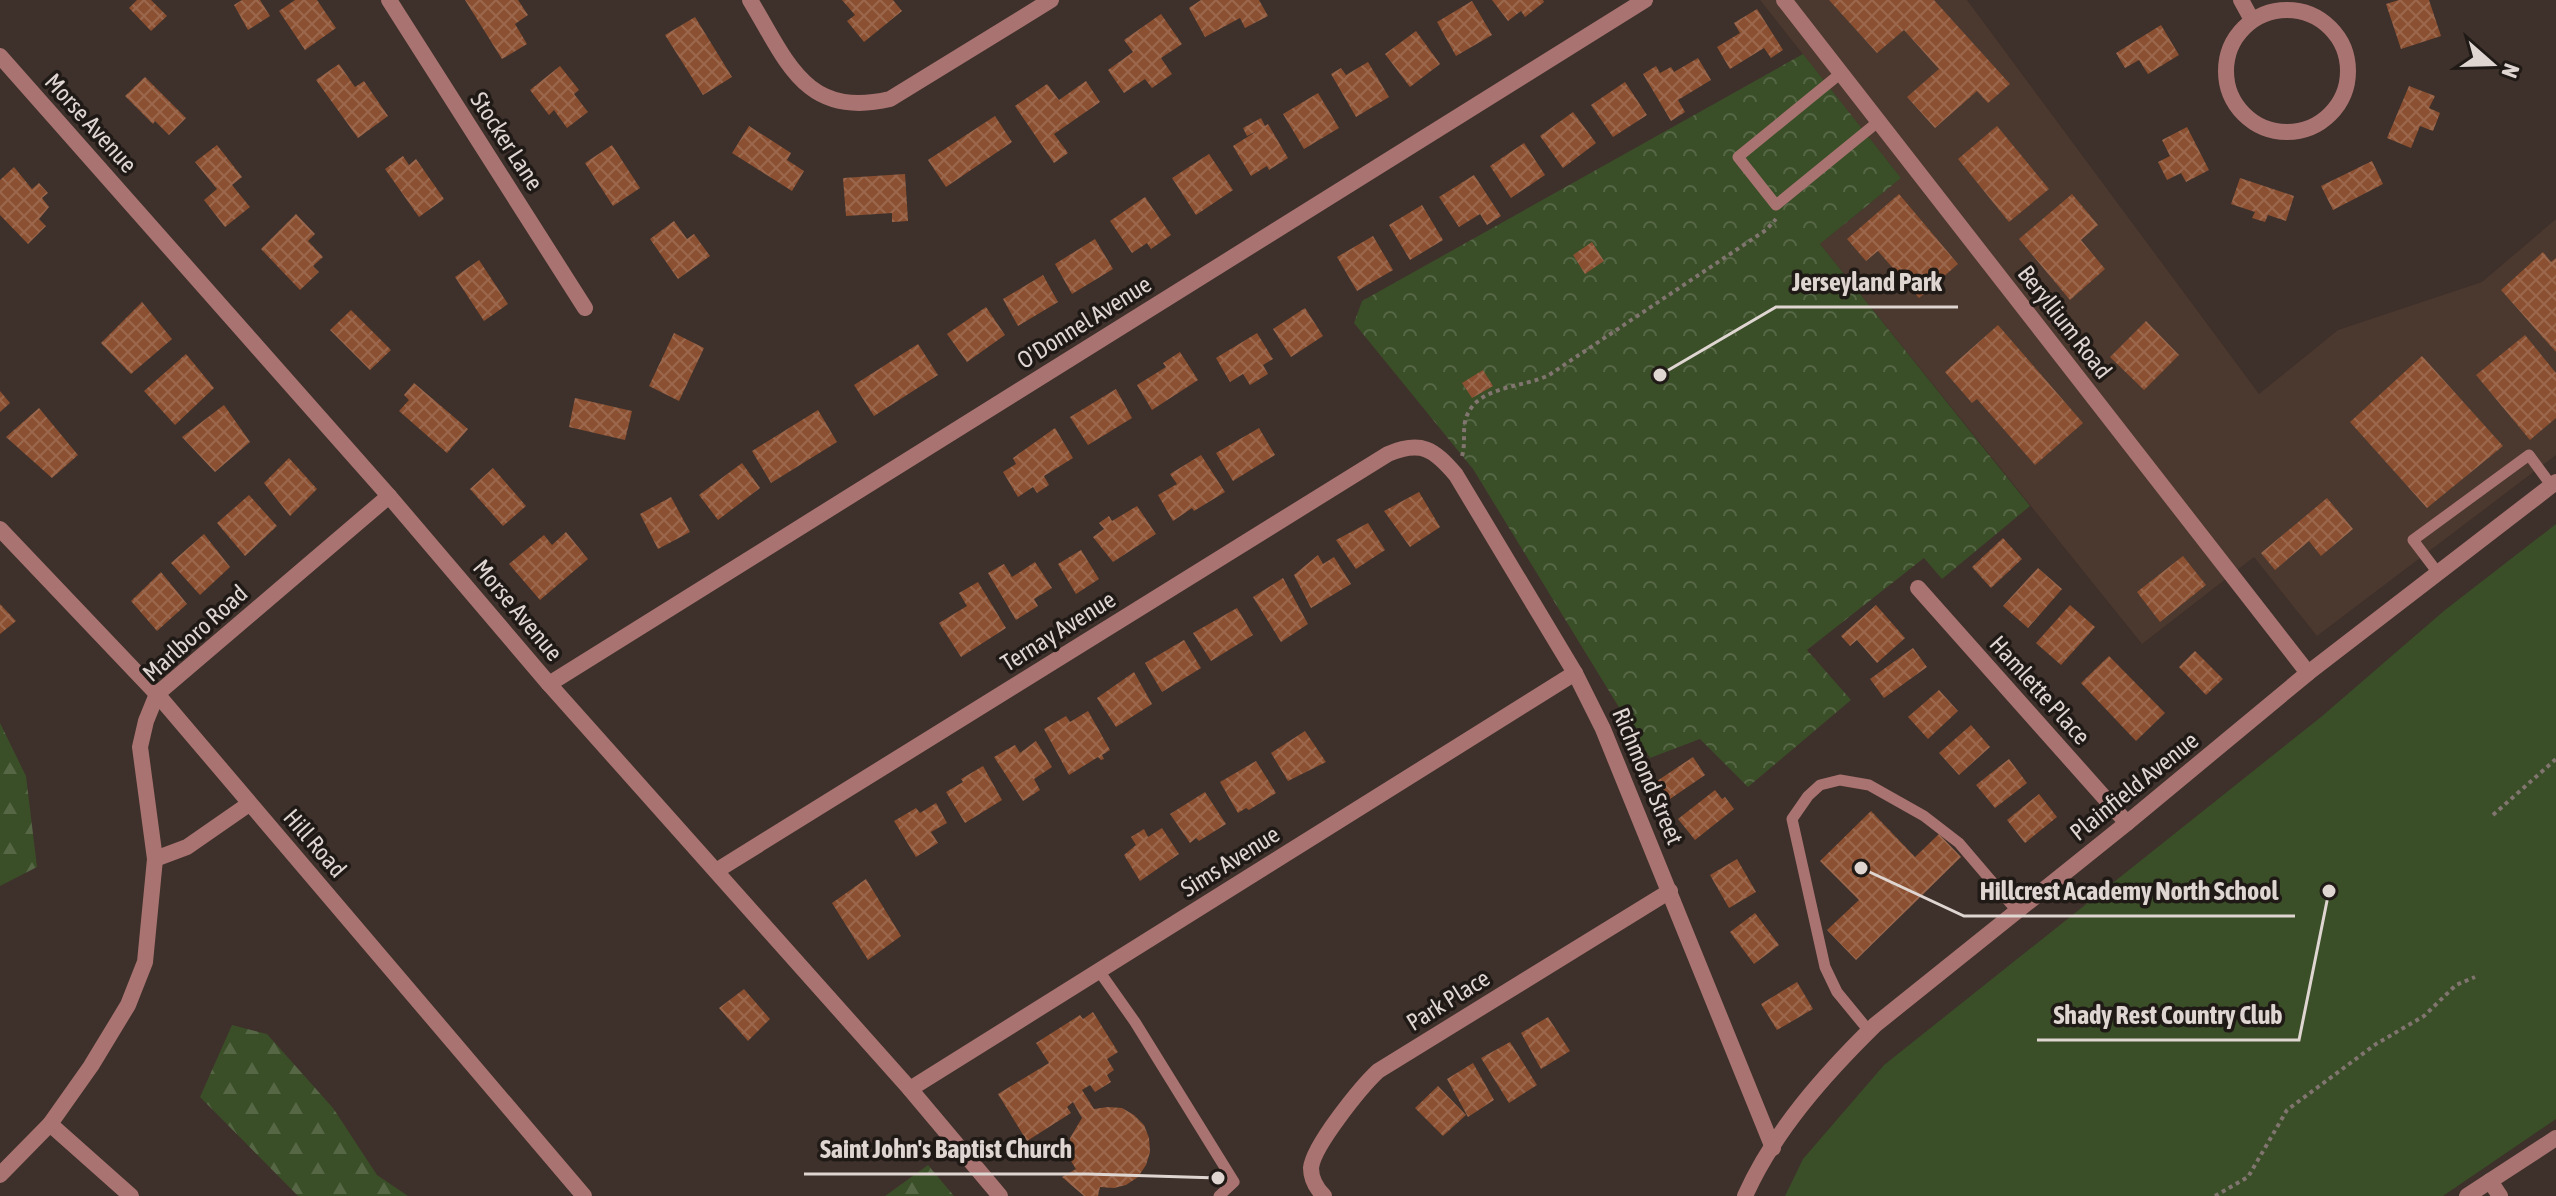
<svg xmlns="http://www.w3.org/2000/svg" width="2556" height="1196" font-family="'Asap Condensed',sans-serif">
<style>
.built{fill:#4b382e}
.grass{fill:#3a4e28}
.forest{fill:url(#forest-firs)}
.park{fill:url(#park-crowns)}
.building{fill:url(#building-cross-hatch)}
.lines{fill:none;stroke-linecap:round;stroke-linejoin:round}
.path{stroke:#81756f;stroke-width:4;stroke-dasharray:4 4;stroke-linecap:butt}
.service{stroke:#a97371;stroke-width:11}
.minor{stroke:#a97371;stroke-width:16}
.tertiary{stroke:#a97371;stroke-width:16}
.labels{text-anchor:middle;dominant-baseline:central;stroke-width:7;stroke-linejoin:round;paint-order:stroke}
.street-label{font-size:24px;fill:#dfd6d2;stroke:#201a17}
.leader{fill:none;stroke:#dfd6d2;stroke-width:3}
.callout-dot{fill:#dfd6d2;stroke:#201a17;stroke-width:3}
.callout-label{font-size:26px;text-anchor:middle;font-weight:bold;fill:#dfd6d2;stroke:#201a17;stroke-width:7;stroke-linejoin:round;paint-order:stroke}
</style>
<defs>
<pattern id="forest-firs" width="22" height="20" patternUnits="userSpaceOnUse" patternTransform="scale(2)"><rect width="22" height="20" fill="#3a4e28"/><path d="M5 1l3.5 6h-7zM16 11l3.5 6h-7z" fill="#566746"/></pattern>
<pattern id="park-crowns" width="20" height="18" patternUnits="userSpaceOnUse" patternTransform="scale(2)"><rect width="20" height="18" fill="#3a4e28"/><path d="M2 6a3 3 0 1 1 6 0M12 15a3 3 0 1 1 6 0" fill="none" stroke="#566746"/></pattern>
<pattern id="building-cross-hatch" width="8" height="8" patternUnits="userSpaceOnUse" patternTransform="scale(2)"><rect width="8" height="8" fill="#8b5031"/><path d="M0 0l8 8M0 8l8-8" fill="none" stroke="#9b684e"/></pattern>
</defs>
<rect width="100%" height="100%" fill="#3e302a"/>
<polygon class="built" points="1760,0 1967,0 2259,394 2338,330 2482,282 2556,219 2556,455 2317,636 2254,557 2142,644 1820,244 1901,178"/>
<polygon class="grass" points="2556,524 2556,1119 2443,1196 1785,1196 1803,1159 1884,1065 2321,717 2445,610"/>
<g class="forest">
<polygon points="0,723 26,776 37,867 0,886"/>
<polygon points="232,1025 267,1034 333,1108 377,1175 408,1196 298,1196 200,1097"/>
<polygon points="928,1165 954,1196 885,1196"/>
</g>
<polygon class="park" points="1803,54 1901,178 1820,244 2030,506 1942,579 1924,558 1807,650 1851,700 1748,787 1700,739 1650,758 1473,469 1354,323 1362,301"/>
<g class="building">
<polygon points="137,0 151,0 167,16 151,31 129,8"/>
<polygon points="242,0 260,0 270,16 248,30 234,5"/>
<polygon points="295,0 317,0 336,28 305,50 279,11"/>
<polygon points="465,0 518,0 528,15 515,24 527,44 502,59"/>
<polygon points="842,0 893,0 902,11 864,42 847,21 855,15"/>
<polygon points="1201,0 1259,0 1268,16 1245,28 1240,18 1205,37 1189,8"/>
<polygon points="1492,0 1543,0 1544,2 1525,17 1521,11 1508,21"/>
<polygon points="1829,0 1934,0 2010,84 1988,103 1977,91 1935,128 1907,97 1939,69 1904,30 1877,53"/>
<polygon points="2399,0 2429,0 2441,36 2401,49 2386,4"/>
<polygon points="1472,1 1492,35 1456,56 1437,22"/>
<polygon points="1757,9 1783,50 1771,58 1764,48 1730,69 1717,47 1740,33 1734,23"/>
<polygon points="1161,14 1182,44 1161,58 1172,74 1152,88 1145,79 1124,93 1108,70 1133,52 1124,40"/>
<polygon points="695,17 732,77 703,95 665,35"/>
<polygon points="2161,25 2179,55 2148,74 2139,60 2125,68 2116,53"/>
<polygon points="1416,31 1440,64 1410,87 1385,54"/>
<polygon points="1698,58 1711,80 1678,100 1685,112 1671,121 1643,74 1656,66 1660,73 1671,67 1674,72"/>
<polygon points="1368,62 1389,97 1356,117 1331,74 1341,68 1346,75"/>
<polygon points="339,64 355,87 364,81 388,116 358,138 316,80"/>
<polygon points="560,66 579,90 574,94 588,112 567,128 554,110 549,115 530,90"/>
<polygon points="145,77 186,118 169,135 155,121 153,124 125,96"/>
<polygon points="1086,81 1100,102 1054,134 1068,153 1054,163 1015,106 1047,84 1059,100"/>
<polygon points="1625,82 1647,115 1613,137 1591,105"/>
<polygon points="2409,86 2435,96 2429,108 2440,113 2433,131 2420,126 2411,148 2387,138"/>
<polygon points="1318,93 1339,128 1304,149 1283,114"/>
<polygon points="1573,112 1596,143 1563,168 1540,136"/>
<polygon points="995,116 1012,142 946,187 928,160"/>
<polygon points="1261,118 1265,126 1268,124 1288,158 1269,170 1267,166 1251,176 1233,146 1257,131 1247,136 1243,128"/>
<polygon points="749,126 791,153 787,160 804,171 792,191 732,153"/>
<polygon points="1997,126 2049,189 2009,222 1958,159"/>
<polygon points="2187,127 2209,170 2186,182 2181,173 2167,180 2158,162 2170,156 2162,140"/>
<polygon points="1524,143 1545,175 1511,198 1490,166"/>
<polygon points="217,145 242,177 232,185 250,207 225,227 204,200 217,189 195,162"/>
<polygon points="612,145 640,188 613,206 585,163"/>
<polygon points="1209,154 1233,190 1196,215 1172,178"/>
<polygon points="403,156 409,165 416,159 444,199 419,217 385,169"/>
<polygon points="2372,161 2383,184 2333,210 2321,186"/>
<polygon points="14,167 32,189 39,183 48,193 42,198 49,207 39,219 46,226 28,244 0,215 0,180"/>
<polygon points="905,174 908,221 892,222 892,213 846,216 843,178"/>
<polygon points="1474,175 1501,216 1487,225 1480,214 1459,227 1439,197"/>
<polygon points="2240,178 2294,196 2286,221 2268,215 2265,222 2252,218 2255,212 2231,204"/>
<polygon points="1899,194 1958,264 1919,298 1878,251 1866,261 1847,239"/>
<polygon points="2072,194 2098,225 2081,240 2105,269 2070,300 2019,239"/>
<polygon points="1145,197 1171,235 1151,249 1147,243 1132,253 1110,221"/>
<polygon points="1422,205 1443,240 1410,260 1389,225"/>
<polygon points="296,214 315,234 308,241 323,257 313,266 319,272 300,290 261,249"/>
<polygon points="674,221 687,239 694,234 710,256 678,279 650,239"/>
<polygon points="1373,236 1393,270 1357,291 1337,257"/>
<polygon points="1095,239 1113,269 1072,294 1055,264"/>
<polygon points="1592,242 1604,261 1585,274 1573,255"/>
<polygon points="2543,252 2551,262 2556,258 2556,352 2501,290"/>
<polygon points="479,260 508,304 484,321 455,277"/>
<polygon points="1043,275 1058,302 1018,326 1003,299"/>
<polygon points="142,302 172,339 131,374 101,343"/>
<polygon points="986,307 1005,335 967,362 947,334"/>
<polygon points="1305,308 1323,336 1291,357 1273,329"/>
<polygon points="351,310 391,350 370,370 330,330"/>
<polygon points="2146,321 2179,355 2144,390 2110,357"/>
<polygon points="1998,325 2083,423 2035,465 1977,399 1972,403 1945,372"/>
<polygon points="674,333 704,348 679,401 649,386"/>
<polygon points="1257,333 1273,359 1263,365 1268,374 1250,385 1243,374 1230,382 1216,358"/>
<polygon points="2525,335 2556,373 2556,418 2530,440 2476,375"/>
<polygon points="918,344 938,375 874,416 854,385"/>
<polygon points="1180,352 1198,380 1152,410 1137,385 1166,367 1163,363"/>
<polygon points="186,354 214,388 175,425 144,391"/>
<polygon points="2422,356 2503,446 2427,508 2350,422"/>
<polygon points="1483,370 1493,386 1472,398 1462,383"/>
<polygon points="414,383 468,429 447,453 399,411 409,400 404,395"/>
<polygon points="1116,389 1132,418 1088,445 1070,417"/>
<polygon points="0,391 10,403 0,412"/>
<polygon points="575,398 632,411 625,440 569,427"/>
<polygon points="224,405 250,442 215,472 182,437"/>
<polygon points="39,408 78,455 52,478 6,437"/>
<polygon points="818,410 837,442 771,483 752,451"/>
<polygon points="1055,428 1073,458 1044,476 1049,485 1037,493 1033,487 1018,497 1003,472 1016,464 1013,458"/>
<polygon points="1259,428 1275,455 1233,481 1216,453"/>
<polygon points="1201,455 1225,492 1194,511 1192,508 1173,521 1158,495 1177,484 1170,474"/>
<polygon points="289,458 317,489 290,516 264,483"/>
<polygon points="742,463 760,488 718,520 699,495"/>
<polygon points="493,468 526,506 503,526 470,489"/>
<polygon points="1419,492 1440,527 1410,547 1384,511"/>
<polygon points="249,495 277,526 245,556 217,523"/>
<polygon points="671,497 690,532 658,549 640,514"/>
<polygon points="2327,498 2353,529 2321,556 2309,541 2275,570 2261,553"/>
<polygon points="1137,506 1156,534 1113,562 1093,537 1104,529 1099,523 1109,516 1112,521"/>
<polygon points="1368,523 1385,550 1356,569 1336,540"/>
<polygon points="566,532 588,559 540,600 509,564 544,535 552,545"/>
<polygon points="204,534 230,567 200,595 171,563"/>
<polygon points="2003,538 2022,559 1991,588 1972,567"/>
<polygon points="1081,550 1099,579 1076,594 1058,564"/>
<polygon points="1318,555 1323,564 1334,557 1351,584 1311,608 1294,575"/>
<polygon points="2183,556 2206,585 2160,622 2137,592"/>
<polygon points="1035,562 1052,588 1034,599 1038,606 1016,620 988,573 1004,564 1012,577"/>
<polygon points="2038,568 2062,589 2028,628 2003,606"/>
<polygon points="161,572 187,604 157,631 131,601"/>
<polygon points="1283,578 1308,624 1281,642 1253,597"/>
<polygon points="978,582 1006,628 961,657 939,623 967,606 959,593"/>
<polygon points="0,604 16,621 0,634"/>
<polygon points="1876,605 1905,638 1877,663 1857,640 1850,646 1841,636"/>
<polygon points="2070,605 2095,627 2061,665 2036,643"/>
<polygon points="1237,608 1253,635 1211,661 1193,633"/>
<polygon points="1184,640 1201,668 1162,692 1145,663"/>
<polygon points="1913,648 1927,667 1884,698 1870,679"/>
<polygon points="2195,651 2223,679 2206,695 2179,667"/>
<polygon points="2109,656 2165,713 2136,741 2081,683"/>
<polygon points="1134,672 1152,704 1116,727 1097,698"/>
<polygon points="1939,690 1958,711 1928,739 1908,717"/>
<polygon points="1088,711 1110,750 1102,755 1104,759 1101,760 1098,757 1069,775 1044,729 1066,716 1070,722"/>
<polygon points="1971,725 1990,747 1959,775 1939,753"/>
<polygon points="1305,731 1326,762 1288,781 1271,753"/>
<polygon points="1036,741 1052,767 1034,779 1040,790 1023,801 994,757 1015,745 1020,753"/>
<polygon points="1693,757 1705,775 1670,799 1657,781"/>
<polygon points="2009,759 2027,783 1995,808 1976,785"/>
<polygon points="1256,761 1276,793 1249,810 1246,808 1238,813 1220,782"/>
<polygon points="983,766 1002,800 965,823 946,792 963,782 961,779"/>
<polygon points="1715,790 1722,799 1725,797 1734,809 1695,840 1678,819"/>
<polygon points="1205,792 1226,824 1199,841 1196,838 1190,843 1170,814"/>
<polygon points="2039,794 2057,817 2025,843 2007,820"/>
<polygon points="936,803 947,823 931,832 938,843 916,857 894,821 916,808 920,813"/>
<polygon points="1871,811 1915,857 1939,834 1961,857 1856,960 1827,930 1859,900 1820,861"/>
<polygon points="1162,828 1179,854 1140,881 1124,855 1136,845 1131,837 1144,829 1148,837"/>
<polygon points="1737,859 1756,892 1729,908 1710,875"/>
<polygon points="866,879 901,936 868,960 832,903"/>
<polygon points="1755,913 1779,945 1754,964 1730,932"/>
<polygon points="1797,982 1813,1009 1777,1030 1761,1004"/>
<polygon points="744,989 770,1019 748,1041 719,1008"/>
<polygon points="1093,1012 1118,1052 1107,1059 1114,1070 1107,1075 1111,1082 1095,1092 1090,1085 1082,1090 1094,1109 1108,1107 1122,1108 1134,1115 1144,1125 1149,1138 1150,1152 1146,1165 1138,1177 1126,1185 1114,1188 1100,1187 1098,1196 1084,1196 1062,1177 1076,1169 1071,1161 1070,1138 1082,1118 1073,1102 1067,1107 1071,1113 1027,1141 998,1094 1049,1063 1036,1043 1080,1015 1083,1019"/>
<polygon points="1548,1017 1570,1051 1541,1069 1521,1033"/>
<polygon points="1510,1042 1537,1085 1509,1103 1481,1058"/>
<polygon points="1473,1063 1494,1100 1468,1117 1447,1079"/>
<polygon points="1438,1086 1466,1115 1443,1136 1415,1108"/>
</g>
<g class="lines">
<g class="path">
<path d="M1462 456C1466 443 1462 430 1466 418 1477 385 1524 388 1549 375L1766 230 1776 219"/>
<polyline points="2493,815 2556,759"/>
<polyline points="2215,1196 2248,1177 2287,1110 2376,1044 2424,1016 2456,985 2475,977"/>
</g>
<g class="service">
<polyline points="1841,73 1738,157 1776,205 1879,121"/>
<polyline points="2438,573 2413,540 2529,455 2551,485"/>
<polyline points="1099,971 1135,1022 1234,1182 1219,1196"/>
<polyline points="1869,1031 1837,992 1825,967 1792,819 1808,796 1820,785 1840,780 1869,785 1924,816 1959,843 2017,911"/>
</g>
<g class="minor">
<polyline points="389,0 585,308"/>
<path d="M750 0C787 61 805 119 890 99L1051 0"/>
<polyline points="1784,0 2308,673"/>
<polyline points="2241,0 2252,20"/>
<circle cx="2287" cy="71" r="61"/>
<polyline points="0,529 157,694 584,1196"/>
<polyline points="1918,588 2127,823"/>
<polyline points="549,684 1645,0"/>
<polyline points="155,859 187,847 249,804"/>
<path d="M716 871 1388 454C1421 440 1434 449 1456 475L1575 673 1603 729 1773 1148"/>
<polyline points="910,1089 1575,673"/>
<polyline points="50,1124 131,1196"/>
<polyline points="0,1175 50,1124 91,1066 128,1005 145,962 155,859 140,747 146,721 157,694 389,496"/>
<polyline points="2490,1181 2500,1196"/>
<path d="M1324 1196C1317 1189 1311 1179 1311 1168 1313 1146 1361 1087 1378 1071L1670 891"/>
</g>
<g class="tertiary">
<polyline points="0,56 389,496 549,684 910,1089 1000,1196"/>
<path d="M1745 1196C1774 1131 1825 1074 1875 1025L2127 823 2308 673 2556 482"/>
<polyline points="2467,1196 2556,1138"/>
</g>
</g>
<g class="labels">
<g class="street-label">
<text transform="translate(91 123) rotate(48)">Morse Avenue</text>
<text transform="translate(507 141) rotate(57)">Stocker Lane</text>
<text transform="translate(1084 322) rotate(-32)">O'Donnel Avenue</text>
<text transform="translate(2065 322) rotate(52)">Beryllium Road</text>
<text transform="translate(518 610) rotate(50)">Morse Avenue</text>
<text transform="translate(1058 631) rotate(-32)">Ternay Avenue</text>
<text transform="translate(195 633) rotate(-42)">Marlboro Road</text>
<text transform="translate(2040 690) rotate(48)">Hamlette Place</text>
<text transform="translate(1648 776) rotate(67)">Richmond Street</text>
<text transform="translate(2134 786) rotate(-39)">Plainfield Avenue</text>
<text transform="translate(315 843) rotate(49)">Hill Road</text>
<text transform="translate(1230 861) rotate(-32)">Sims Avenue</text>
<text transform="translate(1448 1000) rotate(-32)">Park Place</text>
</g>
</g>
<path class="leader" d="M1660 375L1776 307H1958M1861 868L1964 916H2295M2329 891L2299 1040H2037M1218 1178L1088 1174H804"/>
<g class="callout-dot">
<circle cx="1660" cy="375" r="8"/>
<circle cx="1861" cy="868" r="8"/>
<circle cx="2329" cy="891" r="8"/>
<circle cx="1218" cy="1178" r="8"/>
</g>
<g class="callout-label">
<text x="1867" y="291">Jerseyland Park</text>
<text x="2129" y="900">Hillcrest Academy North School</text>
<text x="2168" y="1024">Shady Rest Country Club</text>
<text x="946" y="1158">Saint John's Baptist Church</text>
</g>
<g transform="translate(2492 64) rotate(110)" stroke="#201a17" stroke-width="6" paint-order="stroke">
<path d="M0-6L14 30L0 20L-14 30Z" fill="#dfd6d2"/>
<text y="-12" font-size="22" font-weight="bold" text-anchor="middle" fill="#dfd6d2">N</text>
</g>
</svg>
